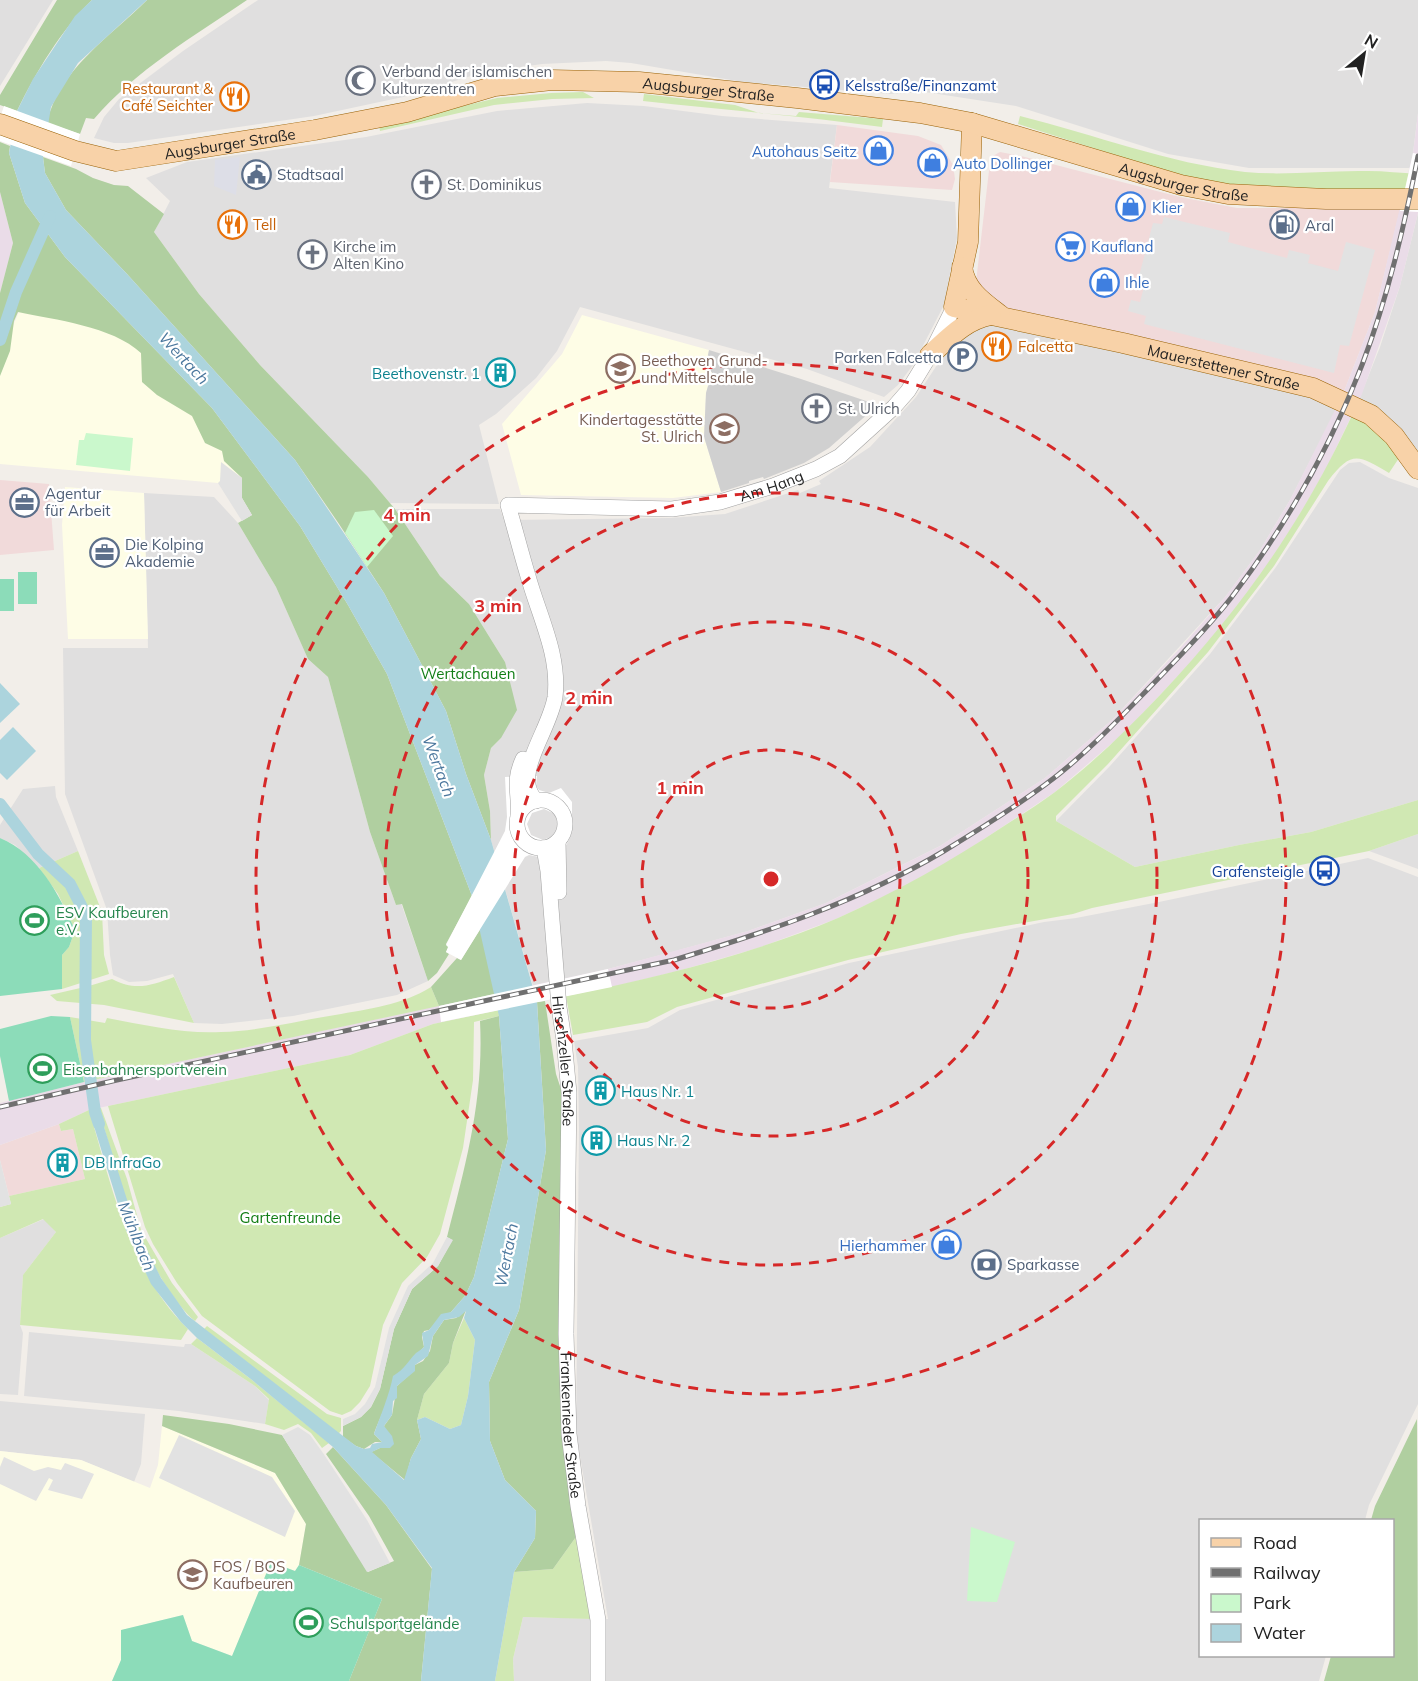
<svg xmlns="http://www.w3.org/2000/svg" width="1418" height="1681" font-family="Mulish,sans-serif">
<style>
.residential{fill:#e0dfdf}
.commercial{fill:#f1dada}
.industrial{fill:#eadce8}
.education{fill:#fefde6}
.religious{fill:#d0d0d0}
.grass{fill:#d0e8b3}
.forest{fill:#b0cfa0}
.park{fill:#caf8cc}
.pitch{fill:#8cdcb9}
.parking{fill:#e2e2e2}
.plaza{fill:#dddee7}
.water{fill:#acd4dd;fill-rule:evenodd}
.pier{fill:#fff;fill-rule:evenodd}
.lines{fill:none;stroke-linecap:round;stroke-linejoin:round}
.canal{stroke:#acd4dd;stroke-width:12}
.minor-casing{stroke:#a3a3a3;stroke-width:16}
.major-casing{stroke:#996207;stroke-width:21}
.minor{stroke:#fff;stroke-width:15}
.major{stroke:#f8d2a8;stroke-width:20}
.rail-casing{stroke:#707070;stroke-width:5}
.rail{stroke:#fff;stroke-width:3;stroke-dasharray:9;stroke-linecap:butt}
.ring{fill:none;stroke:#d62828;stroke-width:3;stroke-dasharray:10 8}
.labels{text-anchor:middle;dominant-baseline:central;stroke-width:4.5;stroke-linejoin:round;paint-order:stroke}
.worship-label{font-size:15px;fill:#5b616d;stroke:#fff;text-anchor:start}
.transit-label{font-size:15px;fill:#164399;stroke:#fff;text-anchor:start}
.food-label{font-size:15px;fill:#c56008;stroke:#fff;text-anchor:start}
.street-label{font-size:15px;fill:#222;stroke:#fff}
.shop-label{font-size:15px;fill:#366cbe;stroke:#fff;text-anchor:start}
.service-label{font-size:15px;fill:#4e5e75;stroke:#fff;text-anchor:start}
.education-label{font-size:15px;fill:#785e54;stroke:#fff;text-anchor:start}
.culture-label{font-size:15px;fill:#0d838f;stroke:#fff;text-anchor:start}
.park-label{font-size:15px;fill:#127e16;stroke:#fff}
.leisure-label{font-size:15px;fill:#27864d;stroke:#fff;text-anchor:start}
.water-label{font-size:16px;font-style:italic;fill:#4c789e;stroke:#fff}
.centre{fill:#d62828;stroke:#fff;stroke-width:3}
.ring-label{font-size:18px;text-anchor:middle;font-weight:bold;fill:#d62828;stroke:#fff;stroke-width:4.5;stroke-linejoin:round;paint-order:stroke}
</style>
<rect width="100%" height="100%" fill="#f2eee9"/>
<g class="residential">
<polygon points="0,0 53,0 0,86"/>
<polygon points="258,0 1418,0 1418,113 1413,153 1410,168 1249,168 1168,154 1016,106 925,92 890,94 743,82 631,63 606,61 542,64 484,72 403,97 314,116 128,143 114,143 94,138 104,117 119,99 183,51"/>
<polygon points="587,103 644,106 722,116 837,125 829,188 955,202 957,238 944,305 913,365 898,385 884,397 807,369 580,307 557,351 536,378 496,414 479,425 499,504 390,503 368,477 260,365 199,294 154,232 170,201 146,178 187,162 366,137 497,111"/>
<polygon points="1418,213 1418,460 1358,402 1380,347 1400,286"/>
<polygon points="991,322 1041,331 1339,404 1290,500 1260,550 1226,596 1113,719 1045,778 940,846 826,903 748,931 672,952 608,969 533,986 491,840 490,811 484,775 491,748 501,738 505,662 469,604 440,576 395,509 500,509 504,520 669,518 725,514 798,490 800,493 821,484 819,481 870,447 916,397 954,339"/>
<polygon points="1360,462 1389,478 1418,488 1418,800 1311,832 1239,845 1135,867 1056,821 1110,766 1210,654 1276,567 1340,470 1349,463"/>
<polygon points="144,493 214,497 238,523 276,587 308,659 328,677 370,832 396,905 401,903 428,981 397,995 293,1016 222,1024 194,1023 173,974 147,981 129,982 113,975 110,955 107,910 65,794 63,648 148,648"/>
<polygon points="55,786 56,797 78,851 39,868 15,845 0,838 0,825 23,789"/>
<polygon points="1418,834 1418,869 1369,851"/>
<polygon points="1368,858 1418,877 1418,1404 1369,1505 1365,1520 1200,1520 1200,1656 1326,1656 1319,1681 514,1681 513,1659 523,1617 608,1619 576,1433 579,1128 578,1067 574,1041 648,1028 680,1010 849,963 1044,922 1076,918 1159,902"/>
<polygon points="44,1219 56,1232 23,1275 20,1325 23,1333 18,1395 0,1394 0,1238"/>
<polygon points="29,1332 184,1347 185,1344 191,1344 255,1386 269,1400 265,1424 179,1411 24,1396"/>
<polygon points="0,1401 145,1414 141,1464 134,1482 81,1460 0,1451"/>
</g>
<g class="commercial">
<polygon points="837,125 918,136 941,145 953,165 955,179 952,190 830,182"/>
<polygon points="1000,152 1021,156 1180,197 1237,208 1337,208 1401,206 1375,312 1343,394 1003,309 976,282 990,162 991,157"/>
<polygon points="0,480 49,484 54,550 0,555"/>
<polygon points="59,1124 61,1131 73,1129 85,1179 9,1196 0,1160 0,1145"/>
</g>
<g class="industrial">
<polygon points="1418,113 1418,213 1400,286 1362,394 1327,467 1304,508 1273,558 1237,607 1196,657 1125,732 1055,792 951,861 894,892 836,919 758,948 678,971 612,987 433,1024 350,1055 89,1110 59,1124 0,1145 0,1103 84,1082 608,969 748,931 826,903 940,846 1045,778 1113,719 1182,646 1226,596 1260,550 1290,500 1343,394 1375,312 1413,153"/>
<polygon points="0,192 13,243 0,293"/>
</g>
<g class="education">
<polygon points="42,258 141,353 259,484 218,483 0,464 0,356"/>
<polygon points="582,315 709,350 705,370 712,372 706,393 704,437 721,492 673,498 521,495 502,424 562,354"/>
<polygon points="65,487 144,493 148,639 68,639 62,525"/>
<polygon points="162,1426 275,1473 306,1524 299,1565 295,1571 271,1562 232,1656 192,1641 183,1615 122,1630 121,1660 112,1681 0,1681 0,1451 81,1460 150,1488 158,1465"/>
</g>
<polygon class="religious" points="709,350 801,379 878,405 829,448 804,463 764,479 763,477 749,481 749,483 721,492 704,437 706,393 712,372 705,370"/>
<g class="grass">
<polygon points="583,92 594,98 552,99 494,105 380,131 379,126 497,98 551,93"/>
<path d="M644 94 735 105 759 113 796 116 799 112 883 119 882 127C803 116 723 110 643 101Z"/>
<path d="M1020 116C1096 135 1167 163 1245 172 1286 176 1327 170 1368 171 1385 171 1401 173 1418 174V190H1312L1244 188 1184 177 1018 124Z"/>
<path d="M1354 411 1401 455 1389 473C1358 455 1352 450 1328 481L1274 566 1208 652 1108 764 1056 816V821L1135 867 1239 845 1311 832 1418 800V834L1369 851 1092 908 1073 914 961 934 848 960 677 1007 647 1022 573 1035 566 996C658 977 751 955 838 918 896 892 951 861 1004 826 1021 815 1039 804 1055 792 1093 763 1128 729 1161 694 1243 607 1304 520 1354 411Z"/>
<polygon points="78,851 102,912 104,955 109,974 62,989 62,955 69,947 75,930 58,894 39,868"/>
<path d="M174 977 194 1023 104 1005 57 1001 50 995 89 986 112 979C135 991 150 986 174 977Z"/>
<path d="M431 987 439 1006 84 1082 70 1017 105 1023 107 1018C145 1025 183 1034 221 1032 259 1031 297 1021 335 1015 368 1009 402 1005 431 987Z"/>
<polygon points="499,1010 499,1016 474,1022 473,1080 463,1148 440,1234 427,1257 402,1283 383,1325 370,1386 360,1402 351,1411 342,1415 330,1411 202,1316 177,1283 153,1244 145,1227 108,1106 350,1055 433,1024"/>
<path d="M98 1108H101L127 1179 141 1230 172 1283 198 1317 195 1321C185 1313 178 1303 171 1293 132 1238 118 1171 98 1108Z"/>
<path d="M89 1110C112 1186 129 1272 188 1329L181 1340 20 1325 23 1275 56 1232 43 1219 0 1238V1207L11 1204 9 1196 85 1179 73 1129 61 1131 59 1124Z"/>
<polygon points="464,1318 475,1340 468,1396 461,1425 450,1429 425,1417 417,1420 424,1394 449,1363 453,1343"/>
<polygon points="207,1326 327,1414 341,1418 341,1431 338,1434 204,1329"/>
<polygon points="197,1338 252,1380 329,1443 322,1448 311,1433 298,1424 284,1430 265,1424 269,1399 255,1386 191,1344"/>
<polygon points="578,1534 592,1619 523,1617 513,1659 514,1681 495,1681 514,1572 553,1569"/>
</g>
<g class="forest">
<path d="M57 0H92C61 30 36 72 17 111L0 105V95Z"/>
<path d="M147 0H247C194 36 136 70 94 119L86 118 80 134 47 123C58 70 111 36 147 0Z"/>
<path d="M0 142 10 146 9 153 25 203 65 257 212 408 300 526 348 605 387 674 472 896 446 944 449 947 446 952 449 954 437 973 428 981 402 904 396 905 370 832 328 677 308 659 276 587 238 523 252 515 242 498V478L224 461 222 451 205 443 192 416 157 395 142 382 141 353C112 326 55 320 18 312L14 321 10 351 0 376V293L13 243 0 192Z"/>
<polygon points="43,157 76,169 93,178 114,185 128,186 164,214 154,232 199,294 260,365 368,477 395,509 440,576 469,604 505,662 517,710 501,738 491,748 484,775 490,811 491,840 466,774 446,711 384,593 339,524 295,460 127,274 66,210 45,173"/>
<polygon points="481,928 495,994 439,1006 431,987 457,958 461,960"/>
<polygon points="545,1001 556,1074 563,1095 578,1534 553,1569 514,1572 535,1538 536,1511 505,1480 490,1441 489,1382 519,1310 546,1150 537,1002"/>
<path d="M499 1016 508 1139 474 1277 465 1296 451 1312 438 1320 429 1330 424 1331 422 1337 424 1347 392 1381C393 1392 378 1422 374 1434L382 1442H375L364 1449 356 1446 343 1437V1426L361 1417 371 1407 380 1389 394 1329 412 1289 438 1266 452 1240 447 1237C466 1163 484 1099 480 1021Z"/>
<polygon points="466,1310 453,1343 449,1363 424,1394 417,1420 421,1439 411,1458 405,1480 371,1452 380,1448 385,1430 384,1426 392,1415 397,1386 407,1377 415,1365 423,1361 430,1351 433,1336 444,1320 456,1318"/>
<polygon points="163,1415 229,1424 282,1435 368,1572 394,1561 369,1516 326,1454 333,1447 386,1505 432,1569 421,1681 349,1681 382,1599 299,1565 306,1524 275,1473 162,1426"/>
<polygon points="1417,1419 1418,1681 1324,1681 1331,1656 1392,1656 1392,1520 1371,1520 1375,1506"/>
</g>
<g class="park">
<polygon points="86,433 133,438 130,471 76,465 79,440 84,440"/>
<polygon points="374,510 393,536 367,567 345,533 355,512"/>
<polygon points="971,1527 1015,1542 997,1602 967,1601"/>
</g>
<g class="pitch">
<rect x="18" y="572" width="19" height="32"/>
<rect x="0" y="579" width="14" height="32"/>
<path d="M0 838C38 854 59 894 75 930L69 947 62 955V989L0 996Z"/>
<polygon points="51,1016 70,1017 84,1082 9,1101 0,1056 0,1029"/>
<polygon points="271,1562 295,1571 299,1565 382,1599 349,1681 112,1681 121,1660 121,1630 183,1615 192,1641 232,1656"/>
</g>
<g class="parking">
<polygon points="1164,217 1230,233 1228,242 1283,257 1287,258 1289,250 1310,255 1308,263 1338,271 1346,242 1375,250 1349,346 1340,345 1334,373 1144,324 1146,316 1128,311 1131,300 1140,302 1145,283 1138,280 1153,223 1162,224"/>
<polygon points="221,462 242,478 242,498 252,515 242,521 218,483 220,481"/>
<polygon points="0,1160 11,1204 0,1207"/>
<polygon points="447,1237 453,1240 438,1266 412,1289 394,1329 380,1389 371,1407 361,1417 343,1426 343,1419 355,1414 365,1404 375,1387 389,1328 408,1286 433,1263"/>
<polygon points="298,1427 310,1435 323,1453 367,1520 390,1563 367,1572 282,1435"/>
<polygon points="179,1435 272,1477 295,1511 285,1537 159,1478"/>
<polygon points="4,1457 34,1471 48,1467 61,1470 65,1463 94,1474 82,1499 48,1490 53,1480 49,1478 36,1501 0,1484 0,1467"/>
</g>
<polygon class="plaza" points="240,157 236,195 214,186 215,160"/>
<g class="water">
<path d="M92 0H147L78 63 51 107 43 157 45 173 66 210 127 274 295 460 384 593 446 711 466 774 491 840 537 1002 546 1150 519 1310 489 1382 490 1441 505 1480 536 1511 535 1538 514 1572 495 1681H421L432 1568 386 1505 333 1447 252 1380 197 1338 181 1322 151 1284 126 1230 89 1110 98 1108 136 1228 161 1278 187 1315 356 1446 364 1449 370 1448 372 1444 382 1442 374 1434C381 1414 389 1396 393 1376 405 1369 407 1362 416 1353 419 1351 422 1349 424 1347L422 1333 429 1330 441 1314 451 1312 465 1296 474 1277 508 1139 499 1016 472 896 387 674 348 605 300 526 212 408 65 257 25 203 9 153 17 111 33 79 75 16ZM466 1311 464 1318 475 1340 468 1396 461 1425 450 1429 425 1417 417 1420 421 1439 411 1458 404 1480 372 1452 380 1448H390L394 1444 392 1436 384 1426 392 1415 393 1401 397 1398V1386L415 1371V1365L428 1356 433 1336 444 1320 459 1317Z"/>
<polygon points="0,683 20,704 0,723"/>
<polygon points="13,727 36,751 7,780 0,773 0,740"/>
</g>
<g class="pier">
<polygon points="4,106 80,134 71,166 0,141 0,118"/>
<polygon points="1413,153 1418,154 1418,212 1400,211"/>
<path d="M537 776 536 786 539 790 549 793 561 788 572 802V831L568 842 563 850 539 857 529 855 525 857 461 960 446 952 448 947 446 945 505 831 507 817 505 777ZM544 809 555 814 558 827 555 835 543 840 531 835 527 824 532 813Z"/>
<polygon points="608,969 612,987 441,1022 439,1006"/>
</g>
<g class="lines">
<g class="canal">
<polyline points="0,340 16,292 50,216"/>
<polyline points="0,804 38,854 70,884 86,915 85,1040 95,1112 99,1124"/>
</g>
<defs>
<g id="minor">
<circle cx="541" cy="824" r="24"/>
<path id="s1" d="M536 801C532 796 529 791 528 785 524 760 551 724 555 697 560 655 539 616 528 576 521 553 515 529 508 505L672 509 720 502 773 486 816 469 840 456 894 407 908 391 930 355 954 307"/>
<path d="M518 815C520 792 512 783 523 759"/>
<polyline points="558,841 559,892"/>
<path id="s2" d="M544 848 548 871 559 1007 564 1040 569 1093 566 1334 569 1434 578 1506 598 1620V1681"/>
</g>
<g id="major">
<path id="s3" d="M972 123 968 242 954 307 1123 343 1313 388 1371 415 1394 436 1418 469"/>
<path id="s4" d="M0 124 75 151 116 161 315 130 407 112 495 86 552 80 639 82 797 98 920 113 972 123 1181 185 1228 194 1326 199H1418"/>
<path d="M962 267C965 290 983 302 1000 315"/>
<path d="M930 355C950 337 965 320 991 315"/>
</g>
</defs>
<use href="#minor" class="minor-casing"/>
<use href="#major" class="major-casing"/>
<use href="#minor" class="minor"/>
<use href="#major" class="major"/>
<defs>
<path id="rail" d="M0 1107 117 1080 674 960C767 932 860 901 944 851 977 831 1015 807 1046 784 1083 757 1117 721 1149 688 1177 659 1206 630 1231 598 1285 527 1330 448 1362 365 1388 297 1404 227 1418 156"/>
</defs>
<use href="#rail" class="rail-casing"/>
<use href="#rail" class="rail"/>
</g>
<g class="ring">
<circle cx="771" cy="879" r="129"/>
<circle cx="771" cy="879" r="257"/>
<circle cx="771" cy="879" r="386"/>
<circle cx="771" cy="879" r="515"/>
</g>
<defs>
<symbol id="mosque-ring" viewBox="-11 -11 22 22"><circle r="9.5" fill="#fff" stroke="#6b7280" stroke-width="1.5"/><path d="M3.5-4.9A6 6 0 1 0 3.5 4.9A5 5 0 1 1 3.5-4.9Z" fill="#6b7280"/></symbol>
<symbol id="bus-ring" viewBox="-11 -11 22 22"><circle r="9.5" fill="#fff" stroke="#1a4fb4" stroke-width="1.5"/><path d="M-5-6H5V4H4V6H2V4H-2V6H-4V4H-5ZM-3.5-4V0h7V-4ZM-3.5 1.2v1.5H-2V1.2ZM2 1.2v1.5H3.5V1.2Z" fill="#1a4fb4"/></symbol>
<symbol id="restaurant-ring" viewBox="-11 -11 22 22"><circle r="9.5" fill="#fff" stroke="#e8710a" stroke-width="1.5"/><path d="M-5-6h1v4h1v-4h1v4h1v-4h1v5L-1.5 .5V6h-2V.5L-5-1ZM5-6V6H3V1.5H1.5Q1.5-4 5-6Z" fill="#e8710a"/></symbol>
<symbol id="shop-ring" viewBox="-11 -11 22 22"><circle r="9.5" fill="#fff" stroke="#3f7fe0" stroke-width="1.5"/><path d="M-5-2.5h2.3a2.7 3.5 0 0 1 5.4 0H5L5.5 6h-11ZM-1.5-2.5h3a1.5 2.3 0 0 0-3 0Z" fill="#3f7fe0"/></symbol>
<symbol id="civic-ring" viewBox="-11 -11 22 22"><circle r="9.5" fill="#fff" stroke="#5c6f8a" stroke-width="1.5"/><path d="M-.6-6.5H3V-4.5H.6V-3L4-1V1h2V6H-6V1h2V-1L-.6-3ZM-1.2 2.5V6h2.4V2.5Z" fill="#5c6f8a"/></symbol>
<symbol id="church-ring" viewBox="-11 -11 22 22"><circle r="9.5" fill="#fff" stroke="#6b7280" stroke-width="1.5"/><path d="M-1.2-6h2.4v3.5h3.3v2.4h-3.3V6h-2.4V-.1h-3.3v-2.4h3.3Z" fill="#6b7280"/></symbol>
<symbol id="fuel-ring" viewBox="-11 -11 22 22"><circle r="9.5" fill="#fff" stroke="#5c6f8a" stroke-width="1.5"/><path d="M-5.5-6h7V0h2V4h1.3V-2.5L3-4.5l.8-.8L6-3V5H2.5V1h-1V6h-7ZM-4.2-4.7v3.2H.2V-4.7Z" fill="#5c6f8a"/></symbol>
<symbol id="supermarket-ring" viewBox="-11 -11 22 22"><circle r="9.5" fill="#fff" stroke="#3f7fe0" stroke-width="1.5"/><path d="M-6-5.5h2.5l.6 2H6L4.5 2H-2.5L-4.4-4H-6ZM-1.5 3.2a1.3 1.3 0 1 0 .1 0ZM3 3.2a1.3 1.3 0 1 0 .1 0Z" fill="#3f7fe0"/></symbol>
<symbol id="parking-ring" viewBox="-11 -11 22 22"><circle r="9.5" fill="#fff" stroke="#5c6f8a" stroke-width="1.5"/><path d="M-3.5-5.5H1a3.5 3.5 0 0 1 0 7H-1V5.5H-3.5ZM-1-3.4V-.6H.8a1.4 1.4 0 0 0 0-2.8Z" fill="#5c6f8a"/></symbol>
<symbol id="school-ring" viewBox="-11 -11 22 22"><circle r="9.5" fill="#fff" stroke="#8d6e63" stroke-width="1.5"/><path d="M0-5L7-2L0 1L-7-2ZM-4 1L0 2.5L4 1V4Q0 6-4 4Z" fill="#8d6e63"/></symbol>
<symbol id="building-ring" viewBox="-11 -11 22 22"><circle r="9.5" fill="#fff" stroke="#0f9aa8" stroke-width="1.5"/><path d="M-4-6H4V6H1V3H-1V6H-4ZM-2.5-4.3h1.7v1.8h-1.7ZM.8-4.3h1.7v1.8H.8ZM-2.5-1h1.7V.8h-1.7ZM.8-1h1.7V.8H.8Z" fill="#0f9aa8"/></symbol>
<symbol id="office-ring" viewBox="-11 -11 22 22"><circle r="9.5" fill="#fff" stroke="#5c6f8a" stroke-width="1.5"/><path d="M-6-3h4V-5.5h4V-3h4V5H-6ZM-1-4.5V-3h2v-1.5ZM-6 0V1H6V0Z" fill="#5c6f8a"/></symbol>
<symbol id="stadium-ring" viewBox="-11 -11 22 22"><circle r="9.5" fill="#fff" stroke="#2e9e5b" stroke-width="1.5"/><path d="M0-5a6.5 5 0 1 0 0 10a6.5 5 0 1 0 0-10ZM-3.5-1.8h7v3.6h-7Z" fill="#2e9e5b"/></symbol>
<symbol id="bank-ring" viewBox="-11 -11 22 22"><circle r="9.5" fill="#fff" stroke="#5c6f8a" stroke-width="1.5"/><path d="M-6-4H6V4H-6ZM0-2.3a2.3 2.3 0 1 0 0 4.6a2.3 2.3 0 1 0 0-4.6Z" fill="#5c6f8a"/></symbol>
</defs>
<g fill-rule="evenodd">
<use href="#mosque-ring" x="344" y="64" width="33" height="33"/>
<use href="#bus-ring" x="808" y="68" width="33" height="33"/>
<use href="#restaurant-ring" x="218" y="80" width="33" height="33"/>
<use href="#shop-ring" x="862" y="134" width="33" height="33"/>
<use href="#shop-ring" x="916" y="146" width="33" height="33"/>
<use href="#civic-ring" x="240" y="158" width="33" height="33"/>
<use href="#church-ring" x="410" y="168" width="33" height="33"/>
<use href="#shop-ring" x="1114" y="190" width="33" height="33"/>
<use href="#restaurant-ring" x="216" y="208" width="33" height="33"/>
<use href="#fuel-ring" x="1268" y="208" width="33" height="33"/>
<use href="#supermarket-ring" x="1054" y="230" width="33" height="33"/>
<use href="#church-ring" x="296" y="238" width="33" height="33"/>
<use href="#shop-ring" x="1088" y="266" width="33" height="33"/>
<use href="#restaurant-ring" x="980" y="330" width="33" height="33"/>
<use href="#parking-ring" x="946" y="340" width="33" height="33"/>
<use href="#school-ring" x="604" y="352" width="33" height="33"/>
<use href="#building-ring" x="484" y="356" width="33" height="33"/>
<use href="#church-ring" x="800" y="392" width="33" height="33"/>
<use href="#school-ring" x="708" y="412" width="33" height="33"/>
<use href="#office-ring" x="8" y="486" width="33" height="33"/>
<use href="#office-ring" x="88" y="536" width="33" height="33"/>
<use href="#bus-ring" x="1308" y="854" width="33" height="33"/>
<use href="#stadium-ring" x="18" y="904" width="33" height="33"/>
<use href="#stadium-ring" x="26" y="1052" width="33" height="33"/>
<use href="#building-ring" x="584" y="1074" width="33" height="33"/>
<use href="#building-ring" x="580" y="1124" width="33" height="33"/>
<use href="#building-ring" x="46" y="1146" width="33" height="33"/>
<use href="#shop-ring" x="930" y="1228" width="33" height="33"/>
<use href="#bank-ring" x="970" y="1248" width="33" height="33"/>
<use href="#school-ring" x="176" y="1558" width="33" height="33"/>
<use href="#stadium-ring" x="292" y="1606" width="33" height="33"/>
</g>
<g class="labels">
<g class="worship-label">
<text x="382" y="71">Verband der islamischen<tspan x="382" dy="17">Kulturzentren</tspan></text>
<text x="447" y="184">St. Dominikus</text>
<text x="333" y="246">Kirche im<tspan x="333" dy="17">Alten Kino</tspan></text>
<text x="838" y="408">St. Ulrich</text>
</g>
<g class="transit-label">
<text x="845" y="85">Kelsstraße/Finanzamt</text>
<text x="1304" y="871" text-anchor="end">Grafensteigle</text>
</g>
<g class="food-label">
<text x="213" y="88" text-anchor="end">Restaurant &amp;<tspan x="213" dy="17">Café Seichter</tspan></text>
<text x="253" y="224">Tell</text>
<text x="1018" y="346">Falcetta</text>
</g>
<g class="street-label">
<text stroke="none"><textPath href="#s4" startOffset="723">Augsburger Straße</textPath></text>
<text stroke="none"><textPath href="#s4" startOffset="237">Augsburger Straße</textPath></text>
<text stroke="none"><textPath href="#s4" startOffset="1209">Augsburger Straße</textPath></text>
<text stroke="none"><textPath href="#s3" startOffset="462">Mauerstettener Straße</textPath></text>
<text stroke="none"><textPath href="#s1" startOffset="576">Am Hang</textPath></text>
<text stroke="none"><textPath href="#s2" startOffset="214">Hirschzeller Straße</textPath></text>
<text stroke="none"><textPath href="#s2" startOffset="579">Frankenrieder Straße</textPath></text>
</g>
<g class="shop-label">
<text x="857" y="151" text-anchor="end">Autohaus Seitz</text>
<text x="953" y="163">Auto Dollinger</text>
<text x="1152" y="207">Klier</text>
<text x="1091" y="246">Kaufland</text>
<text x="1125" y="282">Ihle</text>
<text x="926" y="1245" text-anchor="end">Hierhammer</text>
</g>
<g class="service-label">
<text x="277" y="174">Stadtsaal</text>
<text x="1305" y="225">Aral</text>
<text x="942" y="357" text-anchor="end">Parken Falcetta</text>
<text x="45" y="493">Agentur<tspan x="45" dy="17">für Arbeit</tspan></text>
<text x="125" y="544">Die Kolping<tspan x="125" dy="17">Akademie</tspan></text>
<text x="1007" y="1264">Sparkasse</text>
</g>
<g class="education-label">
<text x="641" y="360">Beethoven Grund-<tspan x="641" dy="17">und Mittelschule</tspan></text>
<text x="703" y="419" text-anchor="end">Kindertagesstätte<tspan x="703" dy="17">St. Ulrich</tspan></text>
<text x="213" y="1566">FOS / BOS<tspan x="213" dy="17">Kaufbeuren</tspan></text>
</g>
<g class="culture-label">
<text x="480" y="373" text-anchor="end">Beethovenstr. 1</text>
<text x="621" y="1091">Haus Nr. 1</text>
<text x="617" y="1140">Haus Nr. 2</text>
<text x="84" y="1162">DB InfraGo</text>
</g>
<g class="park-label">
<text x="468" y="673">Wertachauen</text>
<text x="290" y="1217">Gartenfreunde</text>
</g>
<g class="leisure-label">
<text x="56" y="912">ESV Kaufbeuren<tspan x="56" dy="17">e.V.</tspan></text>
<text x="63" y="1069">Eisenbahnersportverein</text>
<text x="330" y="1623">Schulsportgelände</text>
</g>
<g class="water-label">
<text transform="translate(184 358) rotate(47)">Wertach</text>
<text transform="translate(439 766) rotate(69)">Wertach</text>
<text transform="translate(137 1236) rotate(68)">Mühlbach</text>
<text transform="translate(506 1255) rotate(-79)">Wertach</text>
</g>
</g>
<circle cx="771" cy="879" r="9" class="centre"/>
<g class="ring-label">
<text x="407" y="521">4 min</text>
<text x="498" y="612">3 min</text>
<text x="589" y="704">2 min</text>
<text x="680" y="794">1 min</text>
</g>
<rect x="1199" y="1519" width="195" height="138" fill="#ffffff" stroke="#a7a7a7" stroke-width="1.5"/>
<rect x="1211" y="1538" width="30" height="9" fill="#f8d2a8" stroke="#a7a7a7" stroke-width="1.5"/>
<text x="1253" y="1549" font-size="18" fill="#222222">Road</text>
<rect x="1211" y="1568" width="30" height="9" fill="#707070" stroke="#a7a7a7" stroke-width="1.5"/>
<text x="1253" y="1579" font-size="18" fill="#222222">Railway</text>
<rect x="1211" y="1594" width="30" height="18" fill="#caf8cc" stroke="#a7a7a7" stroke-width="1.5"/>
<text x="1253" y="1609" font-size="18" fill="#222222">Park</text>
<rect x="1211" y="1624" width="30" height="18" fill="#acd4dd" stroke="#a7a7a7" stroke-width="1.5"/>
<text x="1253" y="1639" font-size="18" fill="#222222">Water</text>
<g transform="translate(1364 54) rotate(30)" stroke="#ffffff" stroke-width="4.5" paint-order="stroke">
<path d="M0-4.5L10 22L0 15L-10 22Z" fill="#222222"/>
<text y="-9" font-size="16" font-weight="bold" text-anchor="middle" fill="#222222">N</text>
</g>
</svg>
